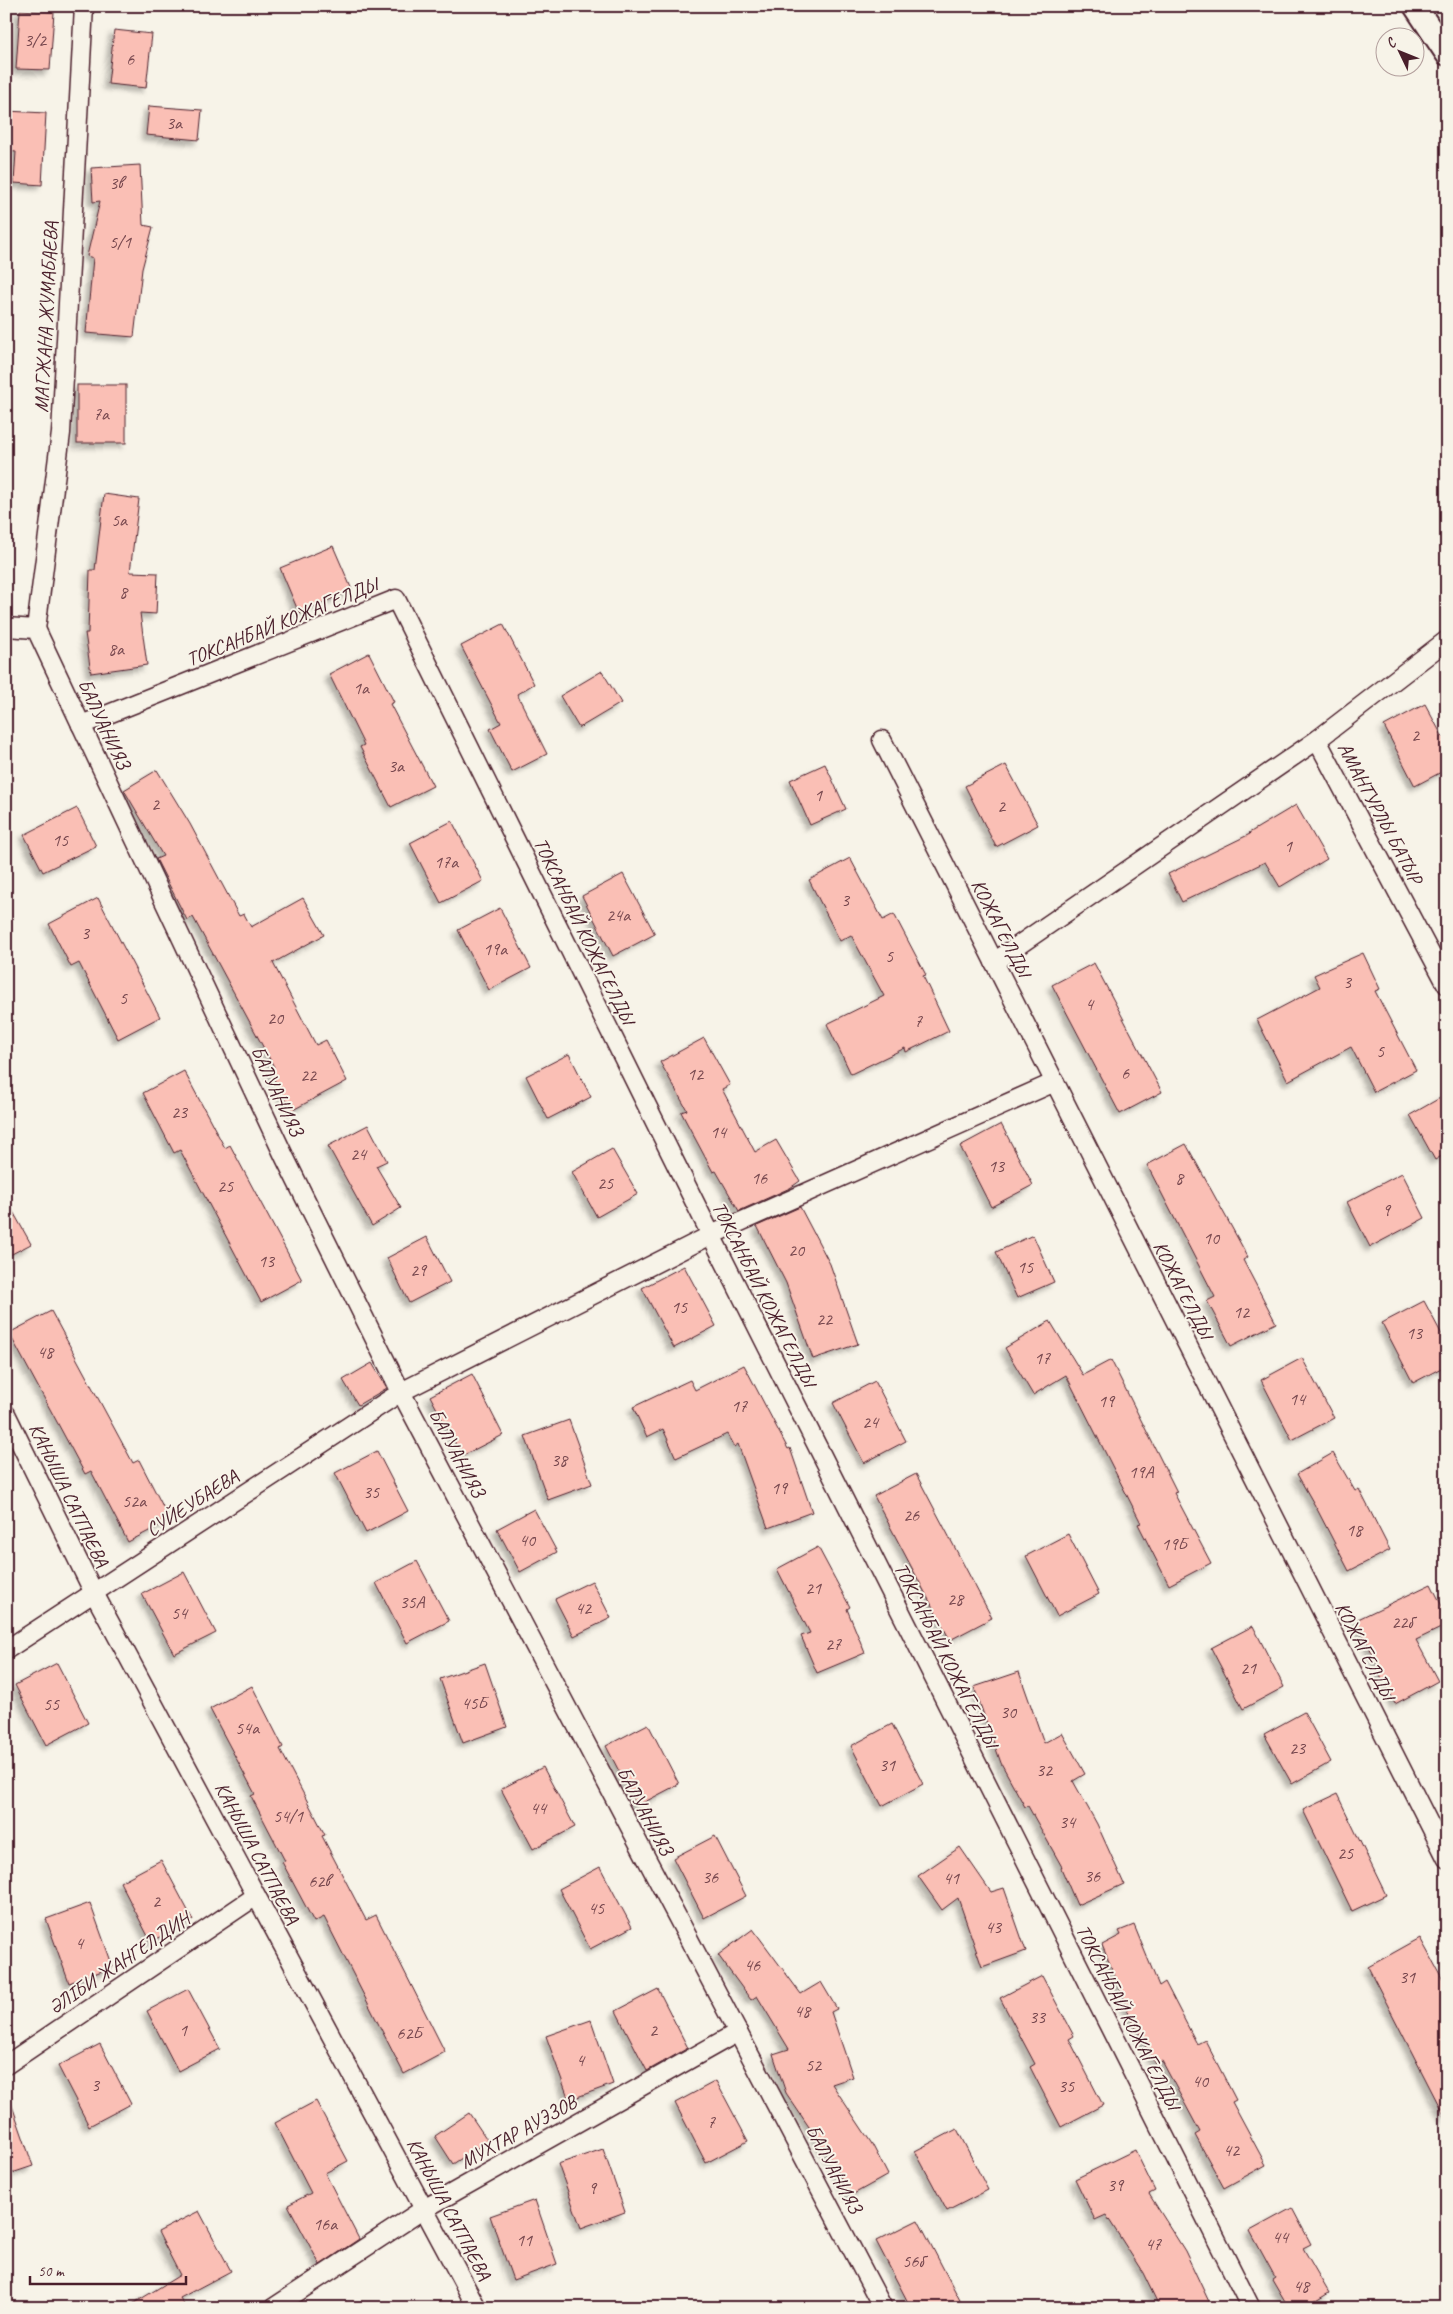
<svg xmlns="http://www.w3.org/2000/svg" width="1453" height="2314" font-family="Caveat,sans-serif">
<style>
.building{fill:#fabfb5;stroke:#4a1f2b;filter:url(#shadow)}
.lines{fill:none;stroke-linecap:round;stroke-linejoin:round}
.minor-casing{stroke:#4a1f2b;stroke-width:21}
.tertiary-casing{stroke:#4a1f2b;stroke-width:26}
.minor{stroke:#f7f3e8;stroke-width:18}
.tertiary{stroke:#f7f3e8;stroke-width:22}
.labels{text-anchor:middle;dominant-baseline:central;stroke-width:4;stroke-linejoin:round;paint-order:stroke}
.number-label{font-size:18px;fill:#76474e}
.street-label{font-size:20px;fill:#4a1f2b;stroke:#f7f3e8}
</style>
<defs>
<filter id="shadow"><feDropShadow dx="-4.5" dy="4.5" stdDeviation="2.5" flood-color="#0004"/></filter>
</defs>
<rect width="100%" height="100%" fill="#f7f3e8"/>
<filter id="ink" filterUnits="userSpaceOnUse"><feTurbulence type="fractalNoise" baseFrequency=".02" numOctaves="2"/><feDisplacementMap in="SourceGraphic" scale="10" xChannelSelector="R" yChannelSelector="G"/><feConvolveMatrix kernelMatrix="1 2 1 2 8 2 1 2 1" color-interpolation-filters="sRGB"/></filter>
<g filter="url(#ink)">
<g class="building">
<polygon points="20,10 54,12 50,70 16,69"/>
<polygon points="114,30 152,34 146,88 108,84"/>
<polygon points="149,106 202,110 199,140 146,135"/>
<polygon points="6,111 46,113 42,185 14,183 16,152 6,151"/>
<polygon points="140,165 143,225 153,227 142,269 134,337 86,333 93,258 87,256 100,201 93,202 91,168"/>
<rect x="77" y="385" width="49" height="58"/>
<polygon points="104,494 139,499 130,572 158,573 156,614 140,613 147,665 91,673 85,633 88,633 90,570 95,570"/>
<polygon points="333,546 352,590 299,613 280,568"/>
<polygon points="503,624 534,684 517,694 547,754 512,772 490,729 501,723 461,646"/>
<polygon points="369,653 394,702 390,704 433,786 391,807 360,747 364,745 329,674"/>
<polygon points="602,671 621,703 579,728 560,696"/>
<polygon points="1425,704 1447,745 1447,769 1415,786 1384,726"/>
<polygon points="825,764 846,809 810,825 790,780"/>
<polygon points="1006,765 1038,825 996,847 965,786"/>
<polygon points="157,770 190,824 239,916 244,914 251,927 303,898 324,935 273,963 316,1045 326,1040 347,1081 291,1111 269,1070 274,1067 193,917 187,920 156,859 163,856 124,790"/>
<polygon points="1296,805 1327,859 1280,887 1265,862 1182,902 1168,874 1250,834 1249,833"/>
<polygon points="77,808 96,846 43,872 24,835"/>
<polygon points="452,821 483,881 441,903 410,843"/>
<polygon points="850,858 883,920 894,914 926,975 923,976 949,1031 906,1052 905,1048 851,1074 827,1024 884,996 851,935 840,941 809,880"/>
<polygon points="623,874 655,934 613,956 582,896"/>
<polygon points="98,898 160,1017 118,1039 79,963 71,967 49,924"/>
<polygon points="500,908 531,968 489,990 458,930"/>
<polygon points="1363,953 1380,989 1375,991 1416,1070 1374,1092 1351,1047 1288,1081 1257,1020 1320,987 1314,975"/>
<polygon points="1094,963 1162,1092 1120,1114 1052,985"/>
<polygon points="704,1038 730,1085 722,1089 755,1152 776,1140 800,1181 790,1188 739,1211 716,1171 713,1172 681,1112 687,1110 660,1062"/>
<polygon points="569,1054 591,1097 548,1119 526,1076"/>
<polygon points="184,1071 225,1148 230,1145 302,1280 261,1302 180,1150 174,1153 143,1093"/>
<polygon points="1447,1094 1447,1153 1435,1160 1410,1115"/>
<polygon points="1001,1124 1033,1185 991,1207 960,1146"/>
<polygon points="368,1125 387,1161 376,1166 401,1208 372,1226 328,1146"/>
<polygon points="1186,1144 1248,1257 1243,1260 1276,1323 1231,1346 1207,1301 1215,1297 1147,1165"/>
<polygon points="612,1149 638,1194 597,1217 572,1172"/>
<polygon points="1402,1173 1425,1218 1370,1247 1347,1202"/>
<polygon points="6,1199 31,1244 6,1257"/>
<polygon points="800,1207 830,1264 858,1344 813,1359 786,1283 757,1226"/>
<polygon points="1033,1235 1054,1282 1017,1298 996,1252"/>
<polygon points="427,1237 450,1282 409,1303 387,1258"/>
<polygon points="684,1266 716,1326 674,1348 642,1288"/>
<polygon points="1424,1301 1447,1344 1447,1365 1413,1383 1382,1323"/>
<polygon points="51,1311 133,1463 139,1460 170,1520 128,1542 91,1471 85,1474 9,1333"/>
<polygon points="1050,1321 1083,1375 1111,1360 1177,1492 1174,1493 1211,1563 1169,1585 1138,1524 1141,1523 1066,1375 1033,1395 1005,1348"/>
<polygon points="1302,1358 1334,1418 1292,1440 1261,1380"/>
<polygon points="372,1363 387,1388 358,1405 343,1380"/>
<polygon points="744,1365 788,1449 790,1448 812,1512 768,1528 738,1444 734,1447 727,1434 676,1458 663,1429 647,1437 633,1407 690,1380 695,1390"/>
<polygon points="472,1374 503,1435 462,1456 430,1396"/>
<polygon points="875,1381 906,1441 864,1463 833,1403"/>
<polygon points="569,1420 592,1484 548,1500 525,1436"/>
<polygon points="377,1451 408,1511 366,1533 335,1473"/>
<polygon points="1333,1453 1355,1491 1359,1489 1390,1550 1349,1571 1318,1511 1297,1474"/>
<polygon points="916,1474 992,1618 950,1640 874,1496"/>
<polygon points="534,1509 557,1552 520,1572 497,1529"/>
<polygon points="1068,1534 1099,1594 1057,1616 1026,1556"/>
<polygon points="818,1547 850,1607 847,1609 865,1653 817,1673 801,1636 810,1633 777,1569"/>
<polygon points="417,1561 449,1621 407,1643 376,1583"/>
<polygon points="184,1572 216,1633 174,1654 142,1594"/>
<polygon points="592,1581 611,1618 574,1636 555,1599"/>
<polygon points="1431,1584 1447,1616 1447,1625 1416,1640 1438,1681 1395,1704 1377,1670 1380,1669 1356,1620"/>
<polygon points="1253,1626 1284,1687 1243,1709 1211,1648"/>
<polygon points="57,1663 88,1723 46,1745 15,1685"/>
<polygon points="485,1663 507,1727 463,1743 440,1679"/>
<polygon points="1019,1672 1044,1743 1062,1733 1085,1774 1073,1781 1097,1824 1124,1884 1077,1905 1061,1868 1062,1867 1028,1806 1025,1807 1001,1763 974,1687"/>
<polygon points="252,1686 283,1747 280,1749 325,1835 322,1836 366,1920 376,1915 445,2052 404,2074 324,1917 314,1922 282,1862 285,1861 251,1796 255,1794 210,1709"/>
<polygon points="1304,1712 1331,1762 1292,1784 1264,1734"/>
<polygon points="648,1724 679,1784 637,1806 606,1746"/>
<polygon points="892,1724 923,1784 882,1806 851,1746"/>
<polygon points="543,1767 575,1827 533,1849 501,1789"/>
<polygon points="1337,1794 1386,1895 1352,1911 1303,1810"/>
<polygon points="715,1836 746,1896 704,1918 673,1858"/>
<polygon points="960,1847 991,1892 1004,1888 1026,1951 982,1967 958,1898 942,1910 918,1876"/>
<polygon points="161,1860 193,1920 151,1942 120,1882"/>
<polygon points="600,1867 632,1927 590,1949 559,1889"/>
<polygon points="90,1903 113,1967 69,1983 46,1919"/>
<polygon points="1134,1925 1159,1986 1165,1982 1197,2044 1205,2040 1236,2100 1232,2102 1266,2165 1224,2188 1195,2135 1200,2132 1162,2061 1155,2064 1124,2004 1126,2003 1102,1945 1121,1935 1119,1931"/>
<polygon points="753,1929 801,1994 821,1982 837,2009 831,2012 853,2077 832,2084 872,2144 888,2175 850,2196 834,2164 786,2093 773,2054 789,2049 757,1996 751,2000 718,1955"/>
<polygon points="1420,1938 1447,1987 1447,2121 1368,1967"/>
<polygon points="1042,1976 1074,2036 1069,2039 1103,2105 1061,2127 1030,2067 1035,2064 1000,1998"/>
<polygon points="188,1989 220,2049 178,2071 147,2011"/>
<polygon points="658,1989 688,2048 647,2071 616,2011"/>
<polygon points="591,2020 613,2084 569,2100 546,2036"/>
<polygon points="100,2044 131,2104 89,2126 58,2066"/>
<polygon points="716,2081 748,2141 706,2163 675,2103"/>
<polygon points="9,2097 33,2166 6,2175 6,2098"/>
<polygon points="316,2101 348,2161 325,2173 359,2239 320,2265 288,2205 311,2193 275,2123"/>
<polygon points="469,2113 488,2141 453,2164 435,2136"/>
<polygon points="957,2129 988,2190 947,2211 915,2151"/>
<polygon points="603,2149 625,2212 581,2228 558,2164"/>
<polygon points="1135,2150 1155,2191 1149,2194 1185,2251 1212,2308 1160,2308 1143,2273 1106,2215 1095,2220 1075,2179"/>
<polygon points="535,2200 557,2264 513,2280 490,2216"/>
<polygon points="1292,2208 1311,2244 1303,2248 1329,2293 1304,2308 1289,2308 1272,2279 1275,2277 1250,2231"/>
<polygon points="199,2211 231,2271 180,2298 186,2308 126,2308 180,2275 158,2232"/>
<polygon points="918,2220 964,2308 911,2308 876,2241"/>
</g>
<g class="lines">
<defs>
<g id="minor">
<polyline points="6,627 36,629 285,1158 401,1392 883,2308"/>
<polyline points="36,629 61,433 84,6"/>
<polyline points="81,725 396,599 711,1235 1251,2308"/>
<polyline points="882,740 1447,1859"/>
<polyline points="1317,740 1447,985"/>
<polyline points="994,962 1317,740 1447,640"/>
<polyline points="6,1414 94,1593 477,2308"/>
<polyline points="6,1650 401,1392 711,1235 1055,1082"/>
<polyline points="6,2065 256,1896"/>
<polyline points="273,2308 424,2209 738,2032"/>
</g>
<polyline id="tertiary" points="1415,6 1447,54"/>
</defs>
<use href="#minor" class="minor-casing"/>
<use href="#tertiary" class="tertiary-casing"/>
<use href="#minor" class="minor"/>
<use href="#tertiary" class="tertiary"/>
</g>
</g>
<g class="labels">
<g class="number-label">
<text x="35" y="40">3/2</text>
<text x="130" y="59">6</text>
<text x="174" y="123">3а</text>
<text x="116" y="183">3в</text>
<text x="120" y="242">5/1</text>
<text x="101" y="414">7а</text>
<text x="119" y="520">5а</text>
<text x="123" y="592">8</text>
<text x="116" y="649">8а</text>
<text x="361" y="688">1а</text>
<text x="1415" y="735">2</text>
<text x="396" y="766">3а</text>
<text x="818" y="795">1</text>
<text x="155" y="804">2</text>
<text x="1001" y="806">2</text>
<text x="60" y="840">15</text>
<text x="1288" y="846">1</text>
<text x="446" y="862">17а</text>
<text x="845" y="900">3</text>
<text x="618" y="915">24а</text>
<text x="85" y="933">3</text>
<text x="495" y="949">19а</text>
<text x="889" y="956">5</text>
<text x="1347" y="982">3</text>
<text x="123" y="998">5</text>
<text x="1089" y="1004">4</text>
<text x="275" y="1018">20</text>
<text x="918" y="1021">7</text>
<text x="1380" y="1051">5</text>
<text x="1125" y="1073">6</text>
<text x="695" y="1074">12</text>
<text x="308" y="1075">22</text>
<text x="179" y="1112">23</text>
<text x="718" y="1132">14</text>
<text x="358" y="1154">24</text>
<text x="996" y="1166">13</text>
<text x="759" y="1178">16</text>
<text x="1179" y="1178">8</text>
<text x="605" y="1183">25</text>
<text x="225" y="1186">25</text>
<text x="1386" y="1210">9</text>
<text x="1211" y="1238">10</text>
<text x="796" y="1250">20</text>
<text x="266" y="1261">13</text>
<text x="1025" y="1267">15</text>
<text x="418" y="1270">29</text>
<text x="679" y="1307">15</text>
<text x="1241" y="1312">12</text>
<text x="824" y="1319">22</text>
<text x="1414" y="1333">13</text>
<text x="45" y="1352">48</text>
<text x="1042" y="1358">17</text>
<text x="1297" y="1399">14</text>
<text x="1106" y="1401">19</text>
<text x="739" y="1406">17</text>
<text x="870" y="1422">24</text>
<text x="559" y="1460">38</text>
<text x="1141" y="1472">19А</text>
<text x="779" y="1488">19</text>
<text x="371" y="1492">35</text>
<text x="134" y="1501">52а</text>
<text x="911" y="1515">26</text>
<text x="1354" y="1530">18</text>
<text x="527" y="1540">40</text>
<text x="1174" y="1544">19Б</text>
<text x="813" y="1588">21</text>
<text x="955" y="1599">28</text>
<text x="412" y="1602">35А</text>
<text x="583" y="1608">42</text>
<text x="179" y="1613">54</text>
<text x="1402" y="1622">22б</text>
<text x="833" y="1644">27</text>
<text x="1248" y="1668">21</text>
<text x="474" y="1703">45Б</text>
<text x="51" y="1704">55</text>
<text x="1008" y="1712">30</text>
<text x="247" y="1728">54а</text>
<text x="1297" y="1748">23</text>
<text x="887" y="1765">31</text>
<text x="1044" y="1770">32</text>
<text x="538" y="1808">44</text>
<text x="288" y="1816">54/1</text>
<text x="1067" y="1822">34</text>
<text x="1345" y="1853">25</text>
<text x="1092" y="1876">36</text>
<text x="710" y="1877">36</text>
<text x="951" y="1878">41</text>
<text x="319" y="1881">62в</text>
<text x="156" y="1901">2</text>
<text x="596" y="1908">45</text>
<text x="993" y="1927">43</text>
<text x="79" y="1943">4</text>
<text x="752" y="1965">46</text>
<text x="1407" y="1977">31</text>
<text x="802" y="2011">48</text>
<text x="1037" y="2017">33</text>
<text x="183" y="2030">1</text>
<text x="653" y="2030">2</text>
<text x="409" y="2033">62Б</text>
<text x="580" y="2060">4</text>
<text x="813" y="2065">52</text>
<text x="1200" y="2081">40</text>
<text x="95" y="2085">3</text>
<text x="1066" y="2086">35</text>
<text x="711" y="2122">7</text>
<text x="1231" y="2150">42</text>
<text x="1115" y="2185">39</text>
<text x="592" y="2188">9</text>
<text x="325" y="2224">16а</text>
<text x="1280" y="2237">44</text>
<text x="524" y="2240">11</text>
<text x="1153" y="2244">47</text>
<text x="913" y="2261">56б</text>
<text x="1301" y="2286">48</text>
</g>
<g class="street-label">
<text transform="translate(46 317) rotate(-87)">МАГЖАНА ЖУМАБАЕВА</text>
<text transform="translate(282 622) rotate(-22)">ТОКСАНБАЙ КОЖАГЕЛДЫ</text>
<text transform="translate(104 724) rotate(65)">БАЛУАНИЯЗ</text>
<text transform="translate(1380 813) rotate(62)">АМАНТУРЛЫ БАТЫР</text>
<text transform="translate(1001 928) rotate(63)">КОЖАГЕЛДЫ</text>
<text transform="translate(584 931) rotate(64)">ТОКСАНБАЙ КОЖАГЕЛДЫ</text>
<text transform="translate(277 1091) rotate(65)">БАЛУАНИЯЗ</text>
<text transform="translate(1183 1290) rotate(63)">КОЖАГЕЛДЫ</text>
<text transform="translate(764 1294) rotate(63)">ТОКСАНБАЙ КОЖАГЕЛДЫ</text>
<text transform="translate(457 1453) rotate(62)">БАЛУАНИЯЗ</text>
<text transform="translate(69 1495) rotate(64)">КАНЫША САТПАЕВА</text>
<text transform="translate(192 1503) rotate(-33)">СУЙЕУБАЕВА</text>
<text transform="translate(1365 1651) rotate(63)">КОЖАГЕЛДЫ</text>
<text transform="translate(946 1655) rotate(63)">ТОКСАНБАЙ КОЖАГЕЛДЫ</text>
<text transform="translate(645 1811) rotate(62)">БАЛУАНИЯЗ</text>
<text transform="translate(257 1853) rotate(62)">КАНЫША САТПАЕВА</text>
<text transform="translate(119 1963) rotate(-34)">ӘЛІБИ ЖАНГЕЛДИН</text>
<text transform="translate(1128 2017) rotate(63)">ТОКСАНБАЙ КОЖАГЕЛДЫ</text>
<text transform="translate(518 2132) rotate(-29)">МУХТАР АУЭЗОВ</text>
<text transform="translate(834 2169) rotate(62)">БАЛУАНИЯЗ</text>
<text transform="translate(449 2209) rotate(62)">КАНЫША САТПАЕВА</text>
</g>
</g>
<rect width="1453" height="2314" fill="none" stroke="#f7f3e8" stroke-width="25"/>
<rect x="12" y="12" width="1428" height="2289" fill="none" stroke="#4a1f2b" stroke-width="2" filter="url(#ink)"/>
<g transform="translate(1400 52) rotate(313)"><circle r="24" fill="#f7f3e8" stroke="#b29e9c"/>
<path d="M0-4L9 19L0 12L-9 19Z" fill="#4a1f2b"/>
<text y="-8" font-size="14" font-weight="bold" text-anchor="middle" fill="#4a1f2b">С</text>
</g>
<path d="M30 2276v8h156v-8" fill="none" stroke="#4a1f2b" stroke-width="2.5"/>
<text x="38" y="2276" font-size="15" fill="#4a1f2b" stroke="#f7f3e8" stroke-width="4" paint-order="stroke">50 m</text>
</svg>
